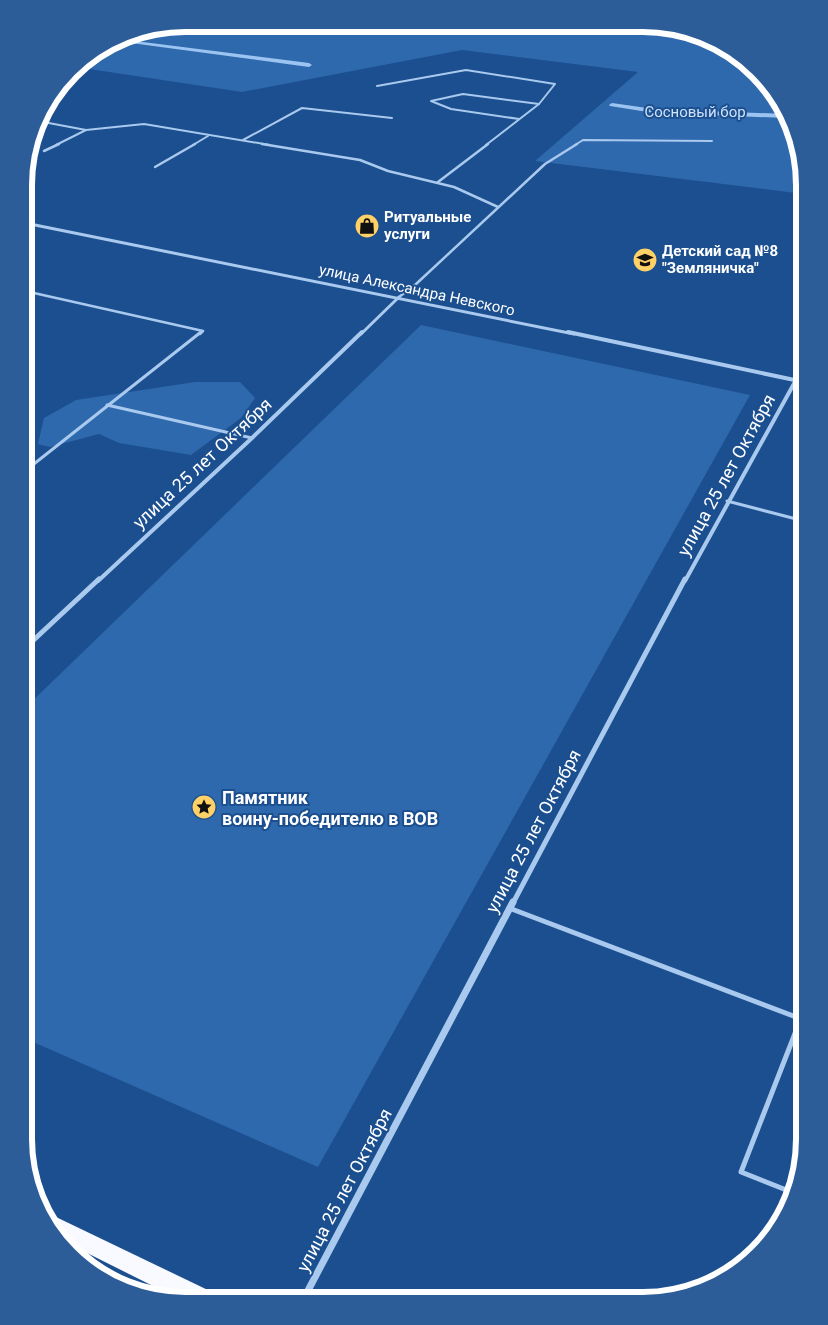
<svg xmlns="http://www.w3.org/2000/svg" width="828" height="1325" font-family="Roboto,sans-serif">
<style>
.green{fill:#2e69ad}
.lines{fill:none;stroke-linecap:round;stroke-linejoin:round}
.stream{fill:#9cc4f0;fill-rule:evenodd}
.service-far3{stroke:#a9c9ee;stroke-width:2}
.service-far2{stroke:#a9c9ee;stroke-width:2.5}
.service-far1{stroke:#a9c9ee;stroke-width:3}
.service{stroke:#a9c9ee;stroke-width:5}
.minor-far3{stroke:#a9c9ee;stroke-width:3}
.minor-far2{stroke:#a9c9ee;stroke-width:4}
.minor-far1{stroke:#a9c9ee;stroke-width:5}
.minor{stroke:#a9c9ee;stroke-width:7}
.trunk{fill:#f8faff;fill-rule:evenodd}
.labels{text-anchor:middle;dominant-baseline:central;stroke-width:4;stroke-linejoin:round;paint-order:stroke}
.far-park-label{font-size:15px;fill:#cfe3fa;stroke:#1b4f8f}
.far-poi-label{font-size:15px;font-weight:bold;fill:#fff;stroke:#1b4f8f;text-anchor:start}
.far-street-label{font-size:15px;fill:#fff;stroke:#1b4f8f}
.street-label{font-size:18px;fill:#fff;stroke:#1b4f8f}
.poi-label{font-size:18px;font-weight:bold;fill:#fff;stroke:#1b4f8f;text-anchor:start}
.rim{fill:none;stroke:#fff;stroke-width:6}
</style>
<rect width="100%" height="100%" fill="#1b4f8f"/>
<g class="green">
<polygon points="185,24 664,25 741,57 792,124 804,185 804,194 535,161 638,72 462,50 242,92 76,67 124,36"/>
<polygon points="421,325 750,395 318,1167 24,1038 24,709"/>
<polygon points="195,382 240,382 255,398 241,418 191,455 119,443 99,434 50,447 38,444 44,418 76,400"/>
</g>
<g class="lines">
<g class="stream">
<polygon points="119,39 309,63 312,65 309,67 116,41"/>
<polygon points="612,103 654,109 785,114 787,118 654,113 610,106 609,105"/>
</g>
<g class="service-far3">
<polyline points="377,86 466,70 555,84 539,104 486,145"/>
<polyline points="519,119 451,109 431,101 463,94 539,104"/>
<polyline points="38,121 86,130"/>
<polyline points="243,140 302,108 392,118"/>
<polyline points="56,145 86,130 144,124 270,145"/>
<polyline points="193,145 208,136"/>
<polyline points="575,145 583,140 712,141"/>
</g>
<g class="service-far2">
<polyline points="262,144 360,160 388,171 454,187 498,207"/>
<polyline points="44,151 59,144"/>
<polyline points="155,167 195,144"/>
<polyline points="438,182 488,144"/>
<polyline points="25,291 203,331"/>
<polyline points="399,297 415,285 545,164 577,144"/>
<polyline points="200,334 203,331"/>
</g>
<g class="service-far1">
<polyline points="107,405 252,438"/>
<polyline points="25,471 201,332"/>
<polyline points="727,501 804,521"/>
</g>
<g class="service">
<polyline points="509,908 804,1020"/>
<polyline points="794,1193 741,1172 801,1018"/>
</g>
<g class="minor-far3">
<polyline points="25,223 574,334"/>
<polyline points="361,334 399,297"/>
</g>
<g class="minor-far2">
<polyline points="568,332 804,382"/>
<polyline points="98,581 252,438 362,332"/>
<polyline points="685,581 796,380"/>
</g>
<g class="minor-far1">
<polyline points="24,649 99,579"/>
<polyline points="513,903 685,579"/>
</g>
<polyline class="minor" points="303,1300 513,902"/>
<polygon class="trunk" points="56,1217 212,1292 215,1300 181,1300 69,1244 50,1220"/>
</g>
<defs>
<symbol id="shop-disc" viewBox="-11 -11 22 22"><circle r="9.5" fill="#ffd166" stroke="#1b4f8f"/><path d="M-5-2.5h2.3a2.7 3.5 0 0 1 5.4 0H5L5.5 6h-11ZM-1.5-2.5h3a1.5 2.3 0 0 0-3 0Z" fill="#111"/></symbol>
<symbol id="school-disc" viewBox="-11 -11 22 22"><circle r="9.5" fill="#ffd166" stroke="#1b4f8f"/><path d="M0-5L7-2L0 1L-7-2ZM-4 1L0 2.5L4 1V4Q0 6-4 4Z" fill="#111"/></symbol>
<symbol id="sight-disc" viewBox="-11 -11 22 22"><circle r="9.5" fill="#ffd166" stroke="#1b4f8f"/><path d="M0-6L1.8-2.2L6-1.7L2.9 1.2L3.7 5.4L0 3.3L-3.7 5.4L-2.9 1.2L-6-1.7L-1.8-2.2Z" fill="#111"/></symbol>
</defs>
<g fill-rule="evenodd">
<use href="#shop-disc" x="353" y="212" width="28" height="28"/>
<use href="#school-disc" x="631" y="246" width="28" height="28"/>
<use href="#sight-disc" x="190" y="793" width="28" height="28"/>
</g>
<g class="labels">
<g class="far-park-label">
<text x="695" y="112">Сосновый бор</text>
</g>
<g class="far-poi-label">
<text x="384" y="217">Ритуальные<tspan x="384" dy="17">услуги</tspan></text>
<text x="662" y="251">Детский сад №8<tspan x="662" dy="17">"Земляничка"</tspan></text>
</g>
<g class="far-street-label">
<text transform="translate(417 290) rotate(12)">улица Александра Невского</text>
</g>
<g class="street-label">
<text transform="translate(202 463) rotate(-43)">улица 25 лет Октября</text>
<text transform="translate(726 475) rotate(-61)">улица 25 лет Октября</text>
<text transform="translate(533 831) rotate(-62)">улица 25 лет Октября</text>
<text transform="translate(344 1190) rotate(-62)">улица 25 лет Октября</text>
</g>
<g class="poi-label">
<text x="222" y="797">Памятник<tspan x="222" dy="21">воину-победителю в ВОВ</tspan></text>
</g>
</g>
<path d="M0 0H828V1325H0ZM185 32H643A153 153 0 0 1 796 185V1139A153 153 0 0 1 643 1292H185A153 153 0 0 1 32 1139V185A153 153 0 0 1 185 32Z" fill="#2d5d98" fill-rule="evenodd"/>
<path class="rim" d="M185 32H643A153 153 0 0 1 796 185V1139A153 153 0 0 1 643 1292H185A153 153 0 0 1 32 1139V185A153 153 0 0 1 185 32Z"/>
</svg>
